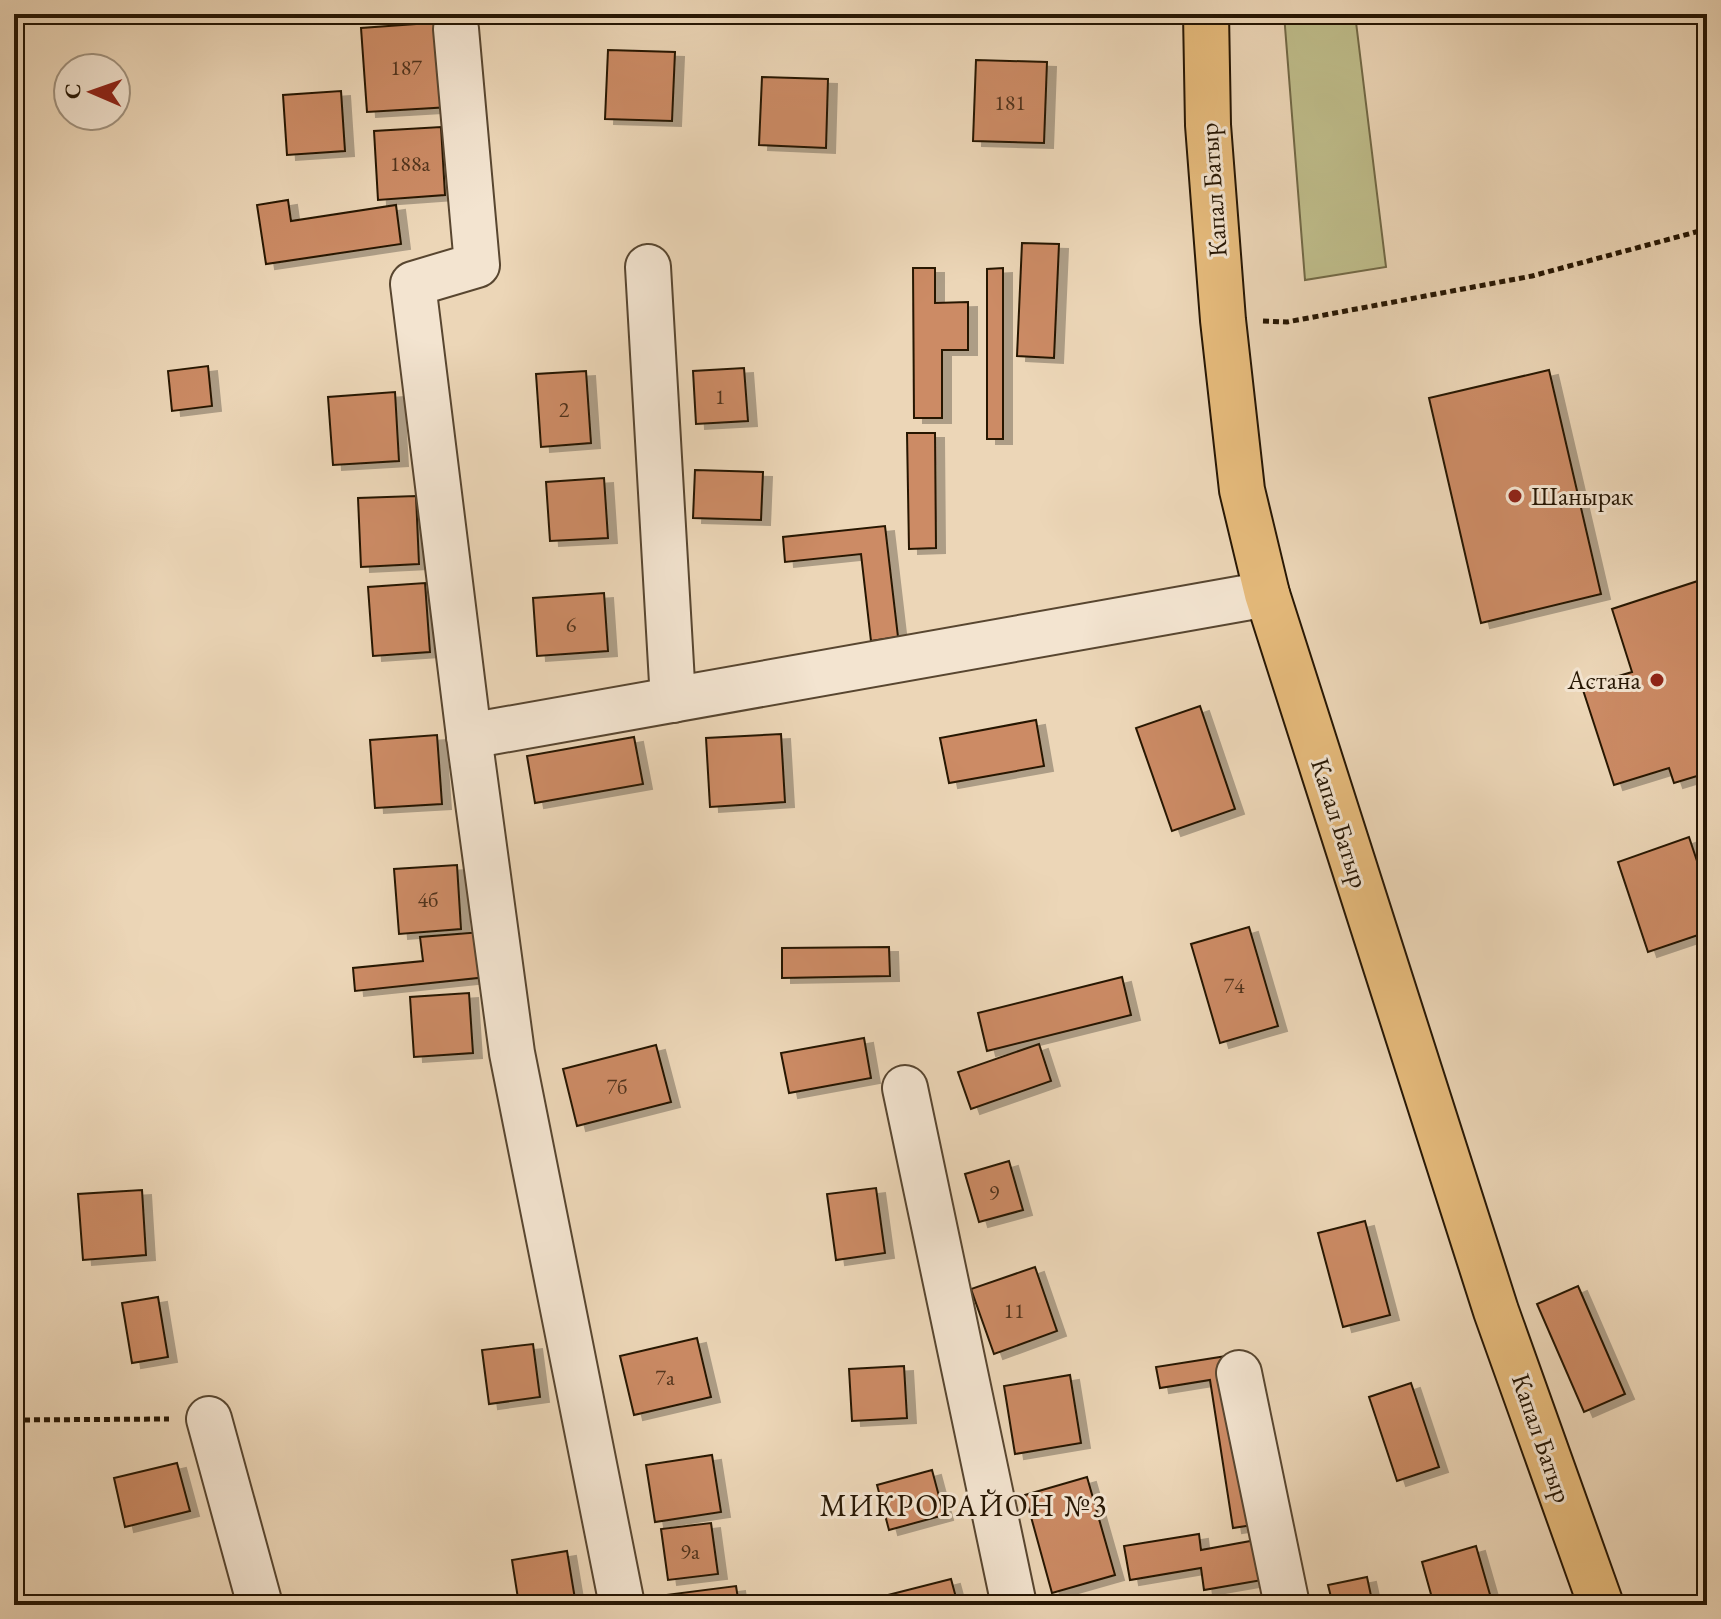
<svg xmlns="http://www.w3.org/2000/svg" width="1721" height="1619" font-family="'EB Garamond',serif">
<style>
.green{fill:#bebc8a;stroke:#726946;stroke-width:2}
.building{fill:#cc8b65;stroke:#261603;stroke-width:2;filter:url(#shadow)}
.lines{fill:none;stroke-linecap:round;stroke-linejoin:round}
.minor-casing{stroke:#584630;stroke-width:48}
.major-casing{stroke:#261603;stroke-width:48}
.path{stroke:#261603;stroke-width:5;stroke-dasharray:6 4;stroke-linecap:butt}
.minor{stroke:#f3e4d0;stroke-width:44}
.major{stroke:#e6bb7c;stroke-width:44}
.poi-dot{fill:#8f2418;stroke:#f3e4d0;stroke-width:3}
.labels{text-anchor:middle;dominant-baseline:central;stroke-width:6;stroke-linejoin:round;paint-order:stroke}
.number-label{font-size:22px;fill:#50331c}
.street-label{font-size:26px;fill:#261603;stroke:#f3e4d0}
.poi-label{font-size:26px;fill:#261603;stroke:#f3e4d0;text-anchor:start}
.quarter-label{font-size:30px;letter-spacing:2px;fill:#261603;stroke:#f3e4d0}
</style>
<defs>
<filter id="shadow"><feDropShadow dx="9" dy="5" stdDeviation="0" flood-color="#0004"/></filter>
</defs>
<rect width="100%" height="100%" fill="#ecd6b7"/>
<filter id="stains"><feTurbulence type="fractalNoise" baseFrequency=".0025" numOctaves="4"/><feColorMatrix values="0 0 0 0 .2 0 0 0 0 .09 0 0 0 0 .02 0 0 0 .5 -.17"/></filter>
<radialGradient id="worn" r=".72"><stop offset=".6" stop-color="#630" stop-opacity="0"/><stop offset="1" stop-color="#630" stop-opacity=".3"/></radialGradient>
<polygon class="green" points="1284,14 1355,14 1386,267 1305,280"/>
<g class="building">
<polygon points="444,22 450,107 367,112 361,28"/>
<polygon points="608,50 675,52 672,121 605,119"/>
<polygon points="976,60 1047,62 1044,143 973,141"/>
<polygon points="762,77 828,79 826,148 759,145"/>
<polygon points="341,91 345,151 287,155 283,95"/>
<polygon points="441,127 445,195 378,200 374,131"/>
<polygon points="288,200 291,221 396,205 401,244 266,264 257,205"/>
<polygon points="1022,243 1059,244 1054,358 1017,356"/>
<polygon points="913,268 935,268 935,303 968,302 968,350 942,350 942,418 914,418"/>
<polygon points="1003,268 1003,439 987,439 987,269"/>
<polygon points="208,366 212,406 172,411 168,371"/>
<polygon points="744,368 748,421 696,424 693,371"/>
<polygon points="1549,370 1601,594 1481,623 1429,398"/>
<polygon points="586,371 591,443 541,447 536,374"/>
<polygon points="395,392 399,461 333,465 328,397"/>
<polygon points="907,433 935,433 936,548 909,549"/>
<polygon points="695,470 763,472 761,520 693,518"/>
<polygon points="604,478 608,538 550,541 546,482"/>
<polygon points="416,496 419,564 361,567 358,498"/>
<polygon points="885,526 898,637 871,641 861,554 785,562 783,537"/>
<polygon points="1707,578 1707,773 1674,783 1669,768 1614,785 1582,687 1632,672 1612,609"/>
<polygon points="425,583 430,652 373,656 368,587"/>
<polygon points="604,593 608,651 537,656 533,598"/>
<polygon points="1200,706 1235,809 1172,831 1136,728"/>
<polygon points="1036,720 1044,766 949,783 940,738"/>
<polygon points="781,734 785,802 710,807 706,738"/>
<polygon points="437,735 442,804 375,808 370,740"/>
<polygon points="634,737 643,784 535,803 527,756"/>
<polygon points="1689,837 1707,891 1707,932 1648,952 1618,862"/>
<polygon points="457,865 461,929 399,934 394,869"/>
<polygon points="1249,927 1278,1026 1220,1043 1191,944"/>
<polygon points="482,932 487,977 355,991 353,968 423,961 420,937"/>
<polygon points="889,947 890,976 782,978 782,948"/>
<polygon points="1122,977 1131,1015 987,1051 978,1013"/>
<polygon points="469,993 473,1053 414,1057 410,997"/>
<polygon points="864,1038 871,1078 789,1093 781,1053"/>
<polygon points="1039,1044 1051,1081 971,1109 958,1072"/>
<polygon points="656,1045 671,1102 577,1126 563,1069"/>
<polygon points="1009,1161 1023,1210 979,1222 965,1174"/>
<polygon points="876,1188 885,1253 836,1260 827,1194"/>
<polygon points="142,1190 146,1255 83,1260 78,1194"/>
<polygon points="1365,1221 1390,1315 1343,1327 1318,1233"/>
<polygon points="1035,1267 1057,1331 994,1354 971,1289"/>
<polygon points="1578,1286 1625,1394 1584,1412 1537,1304"/>
<polygon points="158,1297 168,1357 132,1363 122,1303"/>
<polygon points="697,1338 711,1397 634,1415 620,1356"/>
<polygon points="533,1344 540,1397 489,1404 482,1350"/>
<polygon points="1233,1355 1259,1524 1233,1528 1210,1380 1160,1388 1156,1367"/>
<polygon points="904,1366 907,1418 852,1421 849,1369"/>
<polygon points="1070,1375 1081,1443 1015,1454 1004,1386"/>
<polygon points="1411,1383 1439,1467 1397,1481 1369,1397"/>
<polygon points="712,1455 721,1512 655,1522 646,1465"/>
<polygon points="177,1463 190,1511 125,1527 114,1478"/>
<polygon points="932,1470 944,1515 889,1530 877,1485"/>
<polygon points="1087,1477 1115,1575 1052,1593 1025,1495"/>
<polygon points="711,1523 718,1574 668,1580 661,1529"/>
<polygon points="1199,1534 1201,1550 1267,1538 1273,1578 1204,1590 1201,1568 1130,1580 1124,1546"/>
<polygon points="1476,1546 1493,1605 1434,1605 1422,1562"/>
<polygon points="567,1551 576,1605 519,1605 512,1560"/>
<polygon points="1367,1577 1373,1605 1333,1605 1328,1585"/>
<polygon points="951,1579 958,1605 886,1605 884,1596"/>
<polygon points="736,1586 739,1605 643,1605 642,1598"/>
<polygon points="197,1596 199,1605 165,1605 164,1603"/>
</g>
<g class="lines">
<defs>
<g id="minor">
<polyline points="456,29 477,265 413,284 469,736 512,1053 622,1605"/>
<polyline points="648,267 673,700"/>
<polyline points="469,736 1267,594"/>
<polyline points="905,1088 1014,1605"/>
<polyline points="1239,1373 1287,1605"/>
<polyline points="209,1419 260,1605"/>
</g>
<polyline id="major" points="1206,14 1208,125 1223,320 1242,490 1267,594 1496,1311 1601,1605"/>
</defs>
<use href="#minor" class="minor-casing"/>
<use href="#major" class="major-casing"/>
<g class="path">
<polyline points="1263,321 1287,322 1532,276 1707,229"/>
<polyline points="14,1420 169,1419"/>
</g>
<use href="#minor" class="minor"/>
<use href="#major" class="major"/>
</g>
<g class="poi-dot">
<circle cx="1515" cy="496" r="8"/>
<circle cx="1657" cy="680" r="8"/>
</g>
<g class="labels">
<g class="number-label">
<text x="406" y="67">187</text>
<text x="1010" y="102">181</text>
<text x="410" y="163">188а</text>
<text x="720" y="396">1</text>
<text x="564" y="409">2</text>
<text x="571" y="624">6</text>
<text x="428" y="899">4б</text>
<text x="1234" y="985">74</text>
<text x="617" y="1086">7б</text>
<text x="994" y="1192">9</text>
<text x="1014" y="1310">11</text>
<text x="665" y="1377">7а</text>
<text x="690" y="1551">9а</text>
</g>
<g class="street-label">
<text transform="translate(1213 190) rotate(-94)">Капал Батыр</text>
<text transform="translate(1340 823) rotate(72)">Капал Батыр</text>
<text transform="translate(1542 1438) rotate(71)">Капал Батыр</text>
</g>
<g class="poi-label">
<text x="1531" y="496">Шанырак</text>
<text x="1641" y="680" text-anchor="end">Астана</text>
</g>
<g class="quarter-label">
<text x="964" y="1505">МИКРОРАЙОН №3</text>
</g>
</g>
<rect width="1721" height="1619" fill="none" stroke="#ecd6b7" stroke-width="48"/>
<rect x="16" y="16" width="1689" height="1587" fill="none" stroke="#261603" stroke-width="4"/>
<rect x="24" y="24" width="1673" height="1571" fill="none" stroke="#261603" stroke-width="2"/>
<g transform="translate(92 92) rotate(272)"><circle r="38" fill="#f3e4d0" stroke="#a1927e" stroke-width="2"/>
<path d="M0-6L14 30L0 20L-14 30Z" fill="#8f2418"/>
<text y="-12" font-size="22" font-weight="bold" text-anchor="middle" fill="#261603">С</text>
</g>
<rect width="100%" height="100%" filter="url(#stains)"/>
<rect width="100%" height="100%" fill="url(#worn)"/>
</svg>
